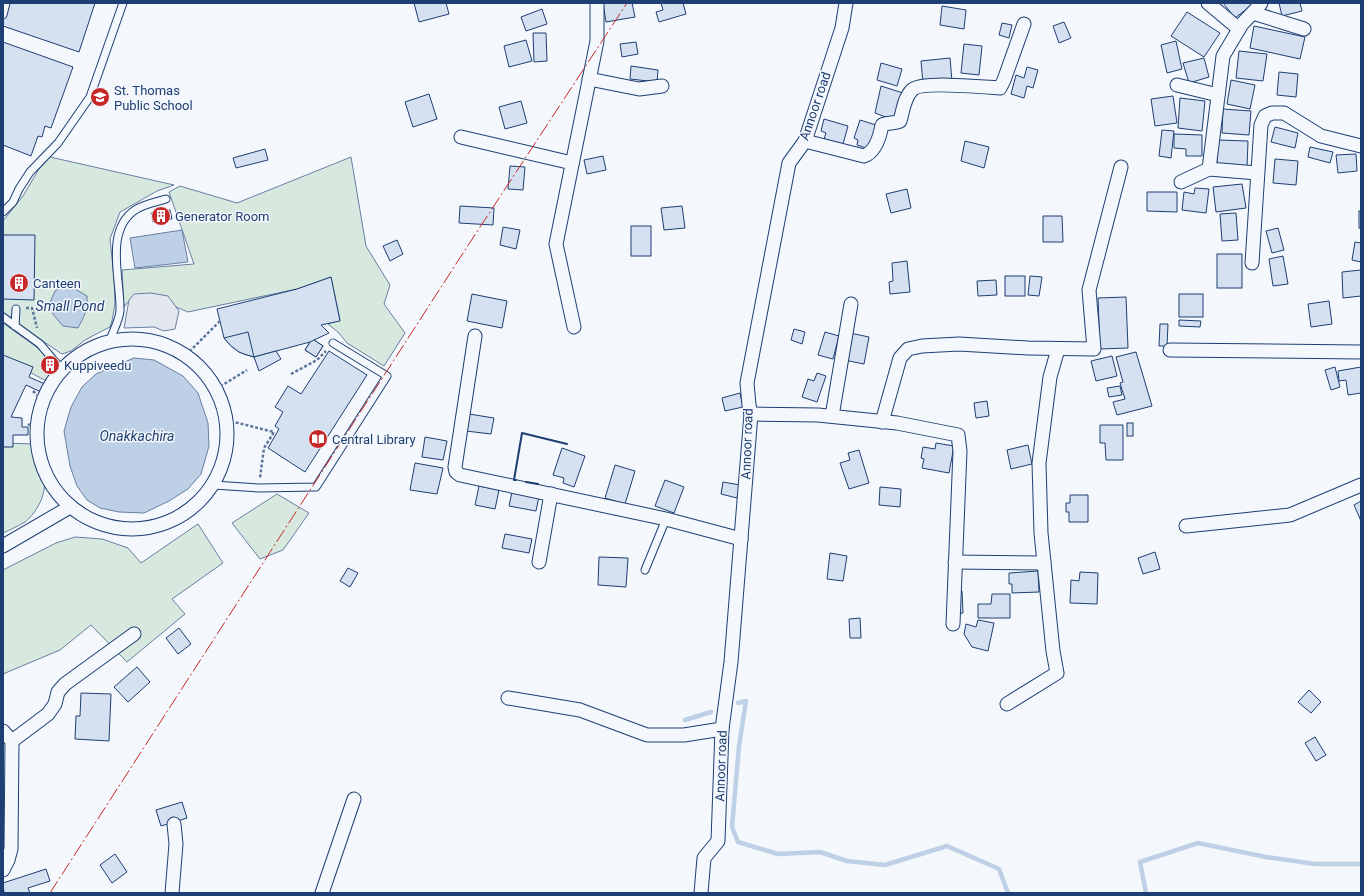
<svg xmlns="http://www.w3.org/2000/svg" width="1364" height="896" font-family="Roboto,sans-serif">
<style>
.green{fill:#d7e8df;stroke:#687fa3}
.parking{fill:#e3e8f0;stroke:#687fa3}
.water{fill:#bed0e5;stroke:#687fa3}
.lines{fill:none;stroke-linecap:round;stroke-linejoin:round}
.stream{stroke:#bed0e5;stroke-width:4.5}
.building{fill:#d5e0f0;stroke:#1d3f73}
.lane-casing{stroke:#1d3f73;stroke-width:9}
.street-casing{stroke:#1d3f73;stroke-width:15}
.path{stroke:#5e769c;stroke-width:2.5;stroke-dasharray:3 2;stroke-linecap:butt}
.lane{stroke:#f4f7fb;stroke-width:7}
.street{stroke:#f4f7fb;stroke-width:13}
.wall{stroke:#1d3f73;stroke-width:2}
.power{stroke:#c62828;stroke-width:1;stroke-dasharray:14 3 2 3;stroke-linecap:butt}
.labels{text-anchor:middle;dominant-baseline:central;stroke-width:3;stroke-linejoin:round;paint-order:stroke}
.poi-label{font-size:13px;fill:#1d3f73;stroke:#f4f7fb;text-anchor:start}
.street-label{font-size:13px;fill:#1d3f73;stroke:#f4f7fb}
.water-label{font-size:14px;font-style:italic;fill:#1d3f73;stroke:#f4f7fb}
</style>
<rect width="100%" height="100%" fill="#f4f7fb"/>
<g class="green">
<polygon points="50,157 174,185 157,191 120,212 110,239 114,278 115,304 112,321 110,327 102,331 85,340 71,351 62,354 19,325 3,312 3,221 23,196 39,169"/>
<polygon points="351,157 366,246 390,285 384,304 405,333 384,366 347,343 339,333 328,324 340,320 331,277 297,289 188,312 169,304 128,302 124,307 122,270 194,264 169,192 180,186 237,203"/>
<polygon points="3,323 34,345 61,369 50,383 3,358"/>
<path d="M3 443 33 444C43 466 51 486 37 508 34 513 30 518 25 522 18 526 10 530 3 533Z"/>
<polygon points="277,494 309,513 283,550 260,559 232,523"/>
<polygon points="198,524 223,563 172,599 185,614 127,662 91,625 60,650 3,674 3,570 56,543 75,537 102,539 128,548 141,563"/>
</g>
<polygon class="parking" points="151,293 168,296 179,311 175,329 164,331 154,327 124,328 129,300 134,294"/>
<g class="water">
<polygon points="182,230 188,262 135,268 130,238"/>
<path d="M62 286H70L87 296C88 310 84 316 78 328L63 326 53 314 50 303 55 291Z"/>
<polygon points="134,358 154,360 183,376 198,393 208,423 209,446 201,474 188,489 169,501 144,513 119,512 100,508 87,500 77,486 70,466 64,431 71,407 82,387 96,374"/>
</g>
<g class="lines">
<g class="stream">
<polyline points="738,703 746,701 739,746 732,827 738,842 778,854 820,852 847,861 885,865 947,846 999,869 1008,893"/>
<polyline points="685,720 711,712"/>
<polyline points="1146,893 1140,862 1198,843 1266,857 1315,864 1361,864"/>
</g>
</g>
<g class="building">
<polygon points="3,3 95,3 79,52 3,26"/>
<polygon points="414,3 446,3 449,14 419,22"/>
<polygon points="603,3 632,3 635,17 606,22"/>
<polygon points="661,3 683,3 686,14 659,22 656,12 663,10"/>
<polygon points="1223,3 1253,3 1253,4 1235,18"/>
<polygon points="1279,3 1300,3 1302,11 1282,16"/>
<polygon points="942,6 966,10 964,29 940,25"/>
<polygon points="542,9 547,24 526,31 521,17"/>
<polygon points="1187,12 1220,33 1204,57 1171,36"/>
<polygon points="1064,22 1071,38 1059,43 1053,26"/>
<polygon points="1002,23 1012,25 1009,38 999,35"/>
<polygon points="1254,26 1305,37 1300,59 1250,48"/>
<polygon points="533,33 546,33 547,61 534,62"/>
<polygon points="526,40 532,61 509,67 504,46"/>
<polygon points="1176,41 1182,69 1167,73 1161,45"/>
<polygon points="3,42 73,67 51,128 45,126 42,137 38,136 31,156 3,145"/>
<polygon points="636,42 638,54 622,57 620,44"/>
<polygon points="964,44 982,46 979,75 961,73"/>
<polygon points="1239,51 1267,54 1263,81 1236,78"/>
<polygon points="950,58 952,81 923,84 921,61"/>
<polygon points="1204,58 1209,77 1189,83 1183,63"/>
<polygon points="881,63 902,69 897,86 877,80"/>
<polygon points="631,66 658,70 657,82 630,79"/>
<polygon points="1027,67 1038,70 1033,88 1027,86 1024,98 1011,94 1016,75 1024,78"/>
<polygon points="1279,72 1298,74 1296,97 1277,95"/>
<polygon points="1231,80 1255,85 1250,109 1227,104"/>
<polygon points="881,86 903,93 896,121 875,113"/>
<polygon points="429,94 437,119 413,127 405,102"/>
<polygon points="1173,96 1177,123 1155,126 1151,99"/>
<polygon points="1180,98 1205,101 1202,131 1178,128"/>
<polygon points="521,101 527,123 505,129 499,107"/>
<polygon points="1223,109 1251,111 1249,135 1222,133"/>
<polygon points="824,119 848,126 843,144 824,139 826,133 821,131"/>
<polygon points="860,120 876,125 869,149 857,145 858,140 854,138"/>
<polygon points="1275,127 1298,133 1295,148 1271,142"/>
<polygon points="1162,130 1174,131 1171,158 1159,156"/>
<polygon points="1174,134 1202,135 1202,156 1186,156 1186,149 1174,148"/>
<polygon points="1217,140 1248,141 1247,168 1217,168"/>
<polygon points="965,141 989,147 984,168 961,161"/>
<polygon points="1310,147 1333,152 1330,163 1308,157"/>
<polygon points="265,149 268,160 236,168 233,158"/>
<polygon points="1356,154 1357,171 1338,173 1336,155"/>
<polygon points="603,156 606,170 587,174 584,160"/>
<polygon points="1275,159 1298,161 1296,185 1273,183"/>
<polygon points="510,166 525,167 523,190 508,189"/>
<polygon points="1242,184 1246,208 1216,212 1213,187"/>
<polygon points="1195,188 1209,189 1206,213 1182,210 1184,192 1194,194"/>
<polygon points="907,189 911,208 891,213 886,194"/>
<polygon points="1147,192 1177,192 1177,212 1147,211"/>
<polygon points="460,206 494,208 493,225 459,223"/>
<polygon points="682,206 685,228 664,230 661,208"/>
<polygon points="170,210 172,219 153,222 151,213"/>
<rect x="1359" y="211" width="2" height="17"/>
<polygon points="1236,213 1238,240 1222,241 1220,214"/>
<polygon points="1043,216 1062,216 1063,242 1043,242"/>
<rect x="631" y="226" width="20" height="30"/>
<polygon points="503,227 520,230 516,249 500,245"/>
<polygon points="1278,228 1284,250 1272,253 1266,231"/>
<polygon points="3,235 35,235 34,300 3,299"/>
<polygon points="397,240 403,254 390,261 383,246"/>
<polygon points="1355,242 1361,243 1361,262 1352,260"/>
<rect x="1217" y="254" width="25" height="34"/>
<polygon points="1283,256 1288,284 1273,286 1269,259"/>
<polygon points="907,261 910,292 890,294 889,282 893,281 892,263"/>
<polygon points="1361,270 1361,296 1343,298 1342,272"/>
<rect x="1005" y="276" width="20" height="20"/>
<polygon points="1030,276 1042,277 1039,296 1028,295"/>
<polygon points="331,277 340,321 321,325 329,333 314,340 323,346 316,357 305,350 310,342 254,357 244,354 239,352 231,346 224,338 217,309 297,289"/>
<polygon points="996,280 997,295 978,296 977,281"/>
<polygon points="472,294 507,301 502,328 467,321"/>
<rect x="1179" y="294" width="24" height="23"/>
<polygon points="1126,297 1128,348 1100,349 1098,298"/>
<polygon points="1329,301 1332,324 1311,327 1308,304"/>
<polygon points="1179,320 1201,321 1200,327 1179,326"/>
<polygon points="1160,324 1168,324 1167,346 1159,346"/>
<polygon points="794,329 805,332 802,344 791,340"/>
<polygon points="248,332 254,357 244,354 239,352 231,346 224,338"/>
<polygon points="825,332 839,336 833,359 818,355"/>
<polygon points="850,333 869,337 864,364 844,360"/>
<polygon points="314,340 323,346 316,357 305,350 310,342"/>
<polygon points="276,351 281,359 259,371 254,357"/>
<polygon points="329,351 367,375 305,472 268,448 279,429 275,426 283,412 275,407 288,386 301,394"/>
<polygon points="1136,352 1152,406 1117,415 1113,402 1125,399 1120,383 1123,382 1116,357"/>
<polygon points="3,355 33,367 29,377 45,384 41,392 26,385 11,417 22,418 22,427 28,427 28,435 13,435 13,447 3,447"/>
<polygon points="1112,356 1117,376 1096,381 1091,361"/>
<polygon points="1335,367 1340,387 1331,390 1325,370"/>
<polygon points="1361,367 1361,393 1348,395 1346,380 1339,381 1338,371"/>
<polygon points="817,373 826,376 817,402 802,397 808,379 814,381"/>
<polygon points="1120,386 1122,395 1109,397 1107,388"/>
<polygon points="740,393 743,407 725,411 722,398"/>
<polygon points="987,401 989,416 976,418 974,403"/>
<polygon points="469,414 494,418 491,434 466,431"/>
<rect x="1127" y="423" width="6" height="13"/>
<polygon points="1100,425 1123,425 1123,460 1106,460 1105,443 1100,443"/>
<polygon points="425,437 447,441 443,460 422,457"/>
<polygon points="936,443 954,446 949,473 922,468 924,459 921,458 923,447 935,449"/>
<polygon points="1028,445 1032,464 1011,469 1007,450"/>
<polygon points="562,448 585,456 574,487 563,483 564,478 553,475"/>
<polygon points="859,450 869,483 849,489 840,463 850,460 848,453"/>
<polygon points="415,463 443,468 437,494 410,490"/>
<polygon points="615,465 635,471 625,504 605,498"/>
<polygon points="665,480 684,487 674,513 655,506"/>
<polygon points="723,482 740,485 737,498 721,494"/>
<polygon points="479,486 499,490 495,509 475,505"/>
<polygon points="880,487 901,489 900,507 879,505"/>
<polygon points="512,492 539,496 536,511 509,506"/>
<polygon points="1070,495 1088,495 1088,522 1069,522 1069,512 1066,512 1066,503 1070,503"/>
<polygon points="1361,501 1361,521 1354,505"/>
<polygon points="505,534 532,539 529,553 502,548"/>
<polygon points="1155,552 1160,569 1143,574 1138,558"/>
<polygon points="830,553 847,556 843,581 827,579"/>
<polygon points="599,557 628,558 626,587 598,585"/>
<polygon points="348,568 358,573 350,587 340,581"/>
<polygon points="1038,571 1039,592 1012,593 1012,584 1009,584 1009,573"/>
<polygon points="1080,572 1098,573 1097,604 1070,603 1071,580 1079,581"/>
<polygon points="962,591 963,613 956,614 955,592"/>
<polygon points="992,594 1010,594 1010,618 978,618 978,604 991,604"/>
<polygon points="860,618 861,638 850,638 849,619"/>
<polygon points="978,620 994,623 988,651 972,647 964,634 966,624 976,627"/>
<polygon points="179,628 191,644 178,654 166,638"/>
<polygon points="137,667 150,682 128,702 114,687"/>
<polygon points="1309,690 1321,702 1311,713 1298,702"/>
<polygon points="81,693 111,694 109,741 75,739 76,716 80,716"/>
<polygon points="1315,737 1326,755 1316,761 1305,743"/>
<polygon points="182,802 187,818 161,826 156,810"/>
<polygon points="115,854 127,872 112,883 100,865"/>
<polygon points="46,869 50,881 28,888 30,893 4,893 3,883"/>
</g>
<g class="lines">
<defs>
<g id="lane">
<polyline points="3,15 6,3"/>
<polyline points="3,212 13,202 19,189 30,172 58,143 90,97 123,3"/>
<polyline points="3,317 40,344 61,369"/>
<polyline points="15,326 16,309"/>
<path d="M110 340C113 331 119 321 120 311 121 280 104 231 135 210 144 204 156 202 166 199"/>
<polyline points="213,485 259,488 316,487 387,376 333,343"/>
<polyline points="645,570 666,519"/>
</g>
<g id="street">
<polyline points="1208,3 1239,29"/>
<polyline points="1253,13 1304,29"/>
<polyline points="589,79 639,89 662,86"/>
<polyline points="1177,85 1218,95"/>
<polyline points="461,137 572,163"/>
<path d="M805 141 864 156C875 152 880 136 882 125 888 122 894 124 900 121 903 111 904 98 912 90 920 81 985 87 1000 88L1004 80 1024 24"/>
<polyline points="1257,173 1209,169 1223,56 1242,24 1259,6 1261,3"/>
<polyline points="1181,182 1209,169"/>
<polyline points="1252,263 1261,125 1265,116 1272,113 1284,113 1321,136 1361,146"/>
<polyline points="574,327 556,244 597,41 597,3"/>
<polyline points="475,336 455,467 456,472 460,475 666,519 741,539"/>
<circle cx="132" cy="434" r="95"/>
<polyline points="1170,350 1361,352"/>
<polyline points="751,414 818,415 897,423 958,435 960,451 953,624"/>
<polyline points="832,416 851,304"/>
<polyline points="882,422 900,358 908,349 922,346 959,344 1028,348 1094,349 1089,290 1121,167"/>
<polyline points="1186,526 1290,515 1361,485"/>
<polyline points="3,546 70,507"/>
<polyline points="539,562 551,494"/>
<polyline points="955,562 1044,563"/>
<polyline points="508,698 580,710 647,735 684,735 722,729"/>
<polyline points="1007,704 1057,673 1053,651 1041,533 1039,463 1050,377 1058,349"/>
<polyline points="3,731 12,741 11,849 8,860 3,870"/>
<polyline points="12,741 48,714 55,704 58,692 65,684 134,634"/>
<polyline points="172,893 176,844 174,824"/>
<polyline points="322,893 354,799"/>
<polyline points="701,893 704,858 718,841 722,729 731,662 751,414 749,405 747,383 789,163 805,141 842,28 846,3"/>
</g>
</defs>
<use href="#lane" class="lane-casing"/>
<use href="#street" class="street-casing"/>
<g class="path">
<polyline points="26,308 32,308 37,328"/>
<polyline points="186,355 220,321"/>
<polyline points="291,374 317,360 326,351"/>
<polyline points="216,389 247,370"/>
<polyline points="33,391 43,401"/>
<polyline points="226,420 274,432 264,448 260,478"/>
<polyline points="28,424 37,430"/>
</g>
<use href="#lane" class="lane"/>
<use href="#street" class="street"/>
<g class="wall">
<polyline points="516,480 514,480 522,433 567,444"/>
<polyline points="526,482 538,484"/>
</g>
<polyline class="power" points="50,893 465,250 627,3"/>
</g>
<defs>
<symbol id="school-disc" viewBox="-11 -11 22 22"><circle r="9.5" fill="#c62828" stroke="#f4f7fb"/><path d="M0-5L7-2L0 1L-7-2ZM-4 1L0 2.5L4 1V4Q0 6-4 4Z" fill="#fff"/></symbol>
<symbol id="building-disc" viewBox="-11 -11 22 22"><circle r="9.5" fill="#c62828" stroke="#f4f7fb"/><path d="M-4-6H4V6H1V3H-1V6H-4ZM-2.5-4.3h1.7v1.8h-1.7ZM.8-4.3h1.7v1.8H.8ZM-2.5-1h1.7V.8h-1.7ZM.8-1h1.7V.8H.8Z" fill="#fff"/></symbol>
<symbol id="library-disc" viewBox="-11 -11 22 22"><circle r="9.5" fill="#c62828" stroke="#f4f7fb"/><path d="M-6-4Q-3-5.5-.7-3.5V5Q-3 3-6 4ZM6-4Q3-5.5 .7-3.5V5Q3 3 6 4Z" fill="#fff"/></symbol>
</defs>
<g fill-rule="evenodd">
<use href="#school-disc" x="89" y="86" width="22" height="22"/>
<use href="#building-disc" x="150" y="205" width="22" height="22"/>
<use href="#building-disc" x="8" y="272" width="22" height="22"/>
<use href="#building-disc" x="39" y="354" width="22" height="22"/>
<use href="#library-disc" x="307" y="428" width="22" height="22"/>
</g>
<g class="labels">
<g class="poi-label">
<text x="114" y="90">St. Thomas<tspan x="114" dy="15">Public School</tspan></text>
<text x="175" y="216">Generator Room</text>
<text x="33" y="283">Canteen</text>
<text x="64" y="365">Kuppiveedu</text>
<text x="332" y="439">Central Library</text>
</g>
<g class="street-label">
<text transform="translate(815 106) rotate(-71)">Annoor road</text>
<text transform="translate(747 444) rotate(-88)">Annoor road</text>
<text transform="translate(721 766) rotate(-88)">Annoor road</text>
</g>
<g class="water-label">
<text x="70" y="306">Small Pond</text>
<text x="137" y="436">Onakkachira</text>
</g>
</g>
<rect width="1364" height="896" fill="none" stroke="#1d3f73" stroke-width="8"/>
</svg>
